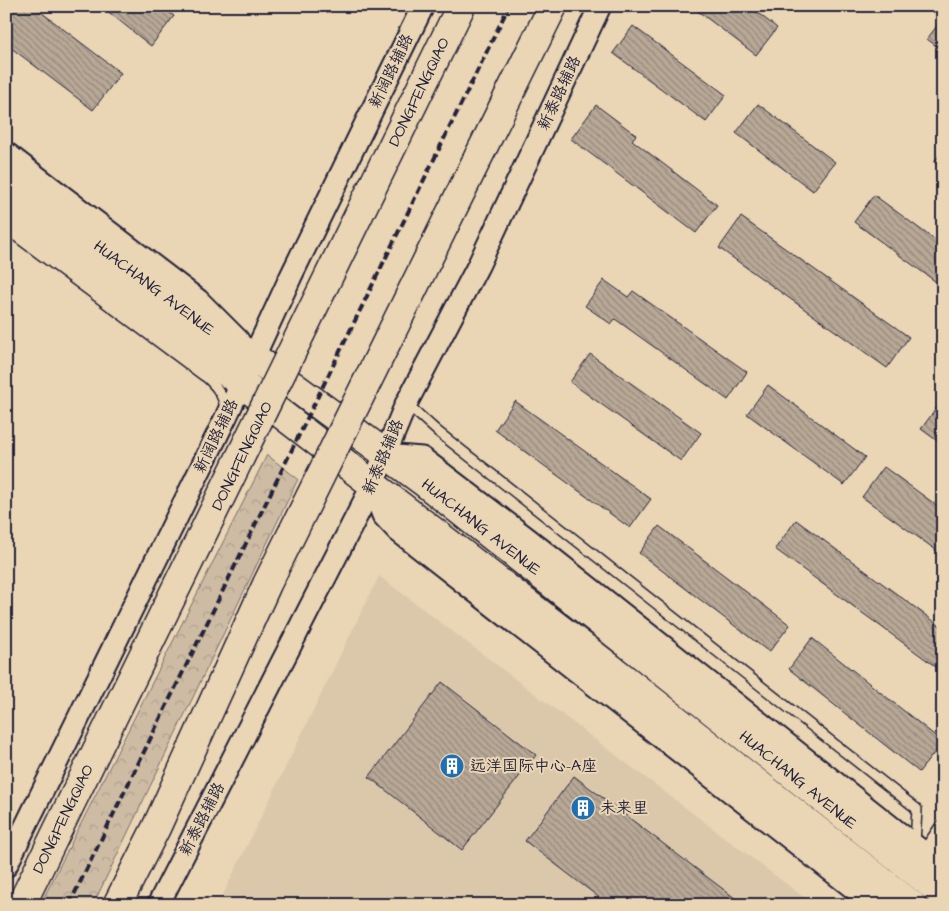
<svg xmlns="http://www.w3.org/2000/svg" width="949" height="911" font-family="'Architects Daughter','LXGW WenKai TC',sans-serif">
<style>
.built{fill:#dbc8ab}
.forest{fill:url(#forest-crowns);stroke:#786e6f}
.building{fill:url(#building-back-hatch);stroke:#22223b}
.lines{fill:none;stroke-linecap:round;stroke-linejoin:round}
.service-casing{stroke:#22223b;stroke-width:12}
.minor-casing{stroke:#22223b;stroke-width:21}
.tertiary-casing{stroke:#22223b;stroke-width:25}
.primary-casing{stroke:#22223b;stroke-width:31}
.service{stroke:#ead5b4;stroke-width:9}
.minor{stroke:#ead5b4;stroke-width:18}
.tertiary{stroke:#ead5b4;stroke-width:21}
.primary{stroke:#ead5b4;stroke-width:28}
.rail{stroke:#22223b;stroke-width:4;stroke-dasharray:8 4;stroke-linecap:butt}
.trunk-bridge-casing{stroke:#22223b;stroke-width:31;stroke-linecap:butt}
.trunk-bridge{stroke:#ead5b4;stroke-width:28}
.labels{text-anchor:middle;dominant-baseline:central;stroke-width:4;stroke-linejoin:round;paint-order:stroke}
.street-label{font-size:16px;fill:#22223b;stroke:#ead5b4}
.poi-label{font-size:16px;fill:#22223b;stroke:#ead5b4;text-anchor:start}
</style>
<defs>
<pattern id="forest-crowns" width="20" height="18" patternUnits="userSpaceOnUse" patternTransform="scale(1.25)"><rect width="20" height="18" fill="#cdbba3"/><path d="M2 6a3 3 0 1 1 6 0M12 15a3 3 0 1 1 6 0" fill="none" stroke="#b0a08d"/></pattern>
<pattern id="building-back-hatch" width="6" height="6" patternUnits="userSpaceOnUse" patternTransform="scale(1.25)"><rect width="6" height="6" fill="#b8a896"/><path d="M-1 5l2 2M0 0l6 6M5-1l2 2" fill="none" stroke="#95887c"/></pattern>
</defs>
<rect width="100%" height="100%" fill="#ead5b4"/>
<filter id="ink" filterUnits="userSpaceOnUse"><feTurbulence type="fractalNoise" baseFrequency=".02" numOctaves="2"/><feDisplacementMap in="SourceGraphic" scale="10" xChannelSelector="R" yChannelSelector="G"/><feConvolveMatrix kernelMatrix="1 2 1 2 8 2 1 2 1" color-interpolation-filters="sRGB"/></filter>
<g filter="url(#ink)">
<polygon class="built" points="379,576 814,905 218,905"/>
<polygon class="forest" points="267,455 298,479 93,905 40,905"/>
<g class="building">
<polygon points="6,6 33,6 121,73 93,110 6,44"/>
<polygon points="101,6 161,6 174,16 151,46"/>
<polygon points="691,6 749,6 777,28 756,55"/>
<polygon points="943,18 943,51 927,39"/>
<polygon points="633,26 726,95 706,122 613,53"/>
<polygon points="758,104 835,162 813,191 736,133"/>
<polygon points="596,105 636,135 632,140 717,205 696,233 571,139"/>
<polygon points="943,150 943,169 934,162"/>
<polygon points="874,195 943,246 943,287 854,222"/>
<polygon points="741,217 909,337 887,368 719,248"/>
<polygon points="604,280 628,297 633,291 747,372 728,400 615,319 611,324 585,306"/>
<polygon points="590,354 701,433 681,461 570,382"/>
<polygon points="768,385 865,457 844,485 747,414"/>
<polygon points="515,401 651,499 630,528 495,430"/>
<polygon points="941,402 943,403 943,445 921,429"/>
<polygon points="884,467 943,510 943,555 862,497"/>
<polygon points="796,520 943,628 943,672 775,549"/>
<polygon points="659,526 790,625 769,652 639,553"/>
<polygon points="812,638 943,742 919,772 789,669"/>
<polygon points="442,682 536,755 462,850 369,777"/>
<polygon points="574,776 744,905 609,905 525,841"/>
<polygon points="392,900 399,905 388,905"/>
</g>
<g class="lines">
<defs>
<g id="service">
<polyline points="6,229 204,376 220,379"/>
<path d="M205 376C215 385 223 394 225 408"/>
<polyline points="407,404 437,431 917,809 915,844"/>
</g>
<polyline id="minor" points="919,865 943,830"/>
<g id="tertiary">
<polyline points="6,153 198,300 238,340"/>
<polyline points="385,455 422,458 528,539 943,868"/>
<polyline points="372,486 383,515 398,531 875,905"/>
<polyline points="6,866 226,417 291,276 423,6"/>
<polyline points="158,905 372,486 406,404 478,266 600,6"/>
</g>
<g id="primary">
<polyline points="6,177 207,329 254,357 425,483 943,894"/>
<polyline points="6,209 241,383 625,679 912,905"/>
</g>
</defs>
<use href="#service" class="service-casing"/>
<use href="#minor" class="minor-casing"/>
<use href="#tertiary" class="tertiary-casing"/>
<use href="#primary" class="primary-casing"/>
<use href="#service" class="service"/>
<use href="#minor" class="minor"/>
<use href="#tertiary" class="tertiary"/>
<use href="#primary" class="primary"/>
<polyline class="rail" points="69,905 509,6"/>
<defs>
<g id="trunk-bridge">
<polyline points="21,905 461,6"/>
<polyline points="117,905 156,828 267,584 553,6"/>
</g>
</defs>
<use href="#trunk-bridge" class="trunk-bridge-casing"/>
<use href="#trunk-bridge" class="trunk-bridge"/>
</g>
</g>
<defs>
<symbol id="building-disc" viewBox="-11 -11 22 22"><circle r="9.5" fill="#1f6fb2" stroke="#ead5b4"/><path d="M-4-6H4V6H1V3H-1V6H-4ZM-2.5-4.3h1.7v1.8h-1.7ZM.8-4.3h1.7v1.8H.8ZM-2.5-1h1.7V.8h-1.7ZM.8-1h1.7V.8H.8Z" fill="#fff"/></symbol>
</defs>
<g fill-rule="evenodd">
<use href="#building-disc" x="438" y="752" width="28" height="28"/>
<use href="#building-disc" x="569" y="794" width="28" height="28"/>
</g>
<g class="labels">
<g class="street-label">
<text transform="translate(391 71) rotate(-64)">新阔路辅路</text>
<text transform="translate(419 92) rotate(-64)">DONGFENGQIAO</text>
<text transform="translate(559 93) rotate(-65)">新泰路辅路</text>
<text transform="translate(154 288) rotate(37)">HUACHANG AVENUE</text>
<text transform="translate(216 436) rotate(-64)">新阔路辅路</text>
<text transform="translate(242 456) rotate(-64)">DONGFENGQIAO</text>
<text transform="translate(383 457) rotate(-67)">新泰路辅路</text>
<text transform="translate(481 527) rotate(38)">HUACHANG AVENUE</text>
<text transform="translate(798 780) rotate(39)">HUACHANG AVENUE</text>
<text transform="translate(63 819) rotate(-64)">DONGFENGQIAO</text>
<text transform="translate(202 819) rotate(-63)">新泰路辅路</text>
</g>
<g class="poi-label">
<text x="470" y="766">远洋国际中心-A座</text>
<text x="600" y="808">未来里</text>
</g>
</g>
<rect width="949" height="911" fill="none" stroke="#ead5b4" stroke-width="25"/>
<rect x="12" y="12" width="924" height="886" fill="none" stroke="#22223b" stroke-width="2" filter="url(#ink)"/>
</svg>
